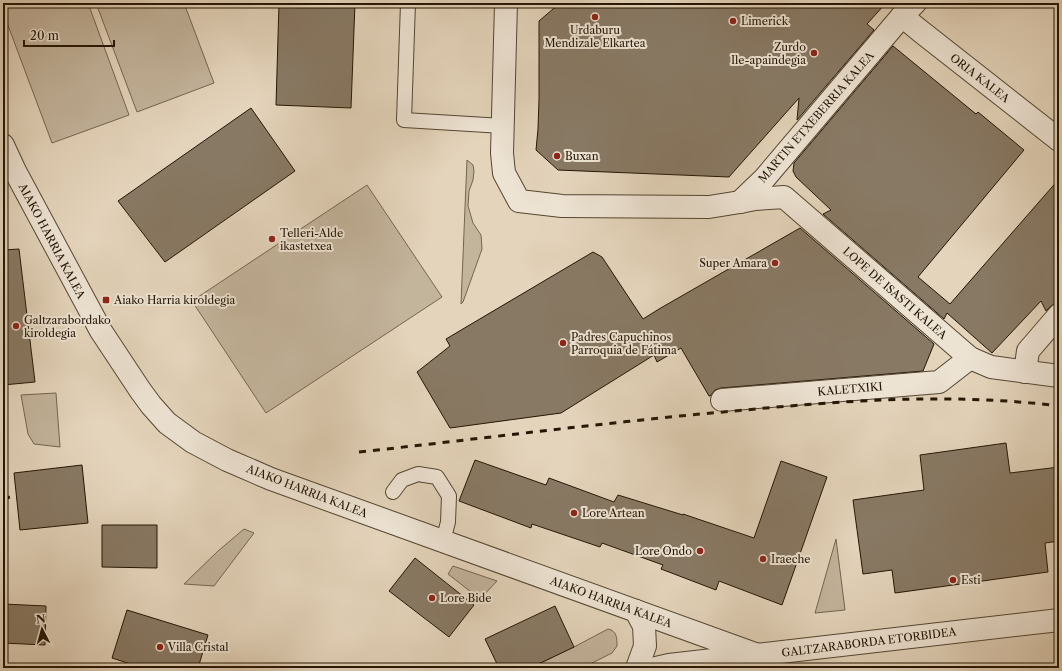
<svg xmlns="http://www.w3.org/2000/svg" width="1062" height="671" font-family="'Libre Caslon Text',serif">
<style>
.green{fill:#c3b49c;stroke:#746550}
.building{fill:#887964;stroke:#241605}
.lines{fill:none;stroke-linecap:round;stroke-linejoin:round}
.lane-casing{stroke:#544632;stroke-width:16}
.street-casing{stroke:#544632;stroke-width:24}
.lane{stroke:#ede3d3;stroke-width:14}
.street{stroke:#ede3d3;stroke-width:22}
.rail{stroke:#241605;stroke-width:3;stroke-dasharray:7 7;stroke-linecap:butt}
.poi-dot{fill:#8f2418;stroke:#ede3d3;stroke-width:1.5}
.labels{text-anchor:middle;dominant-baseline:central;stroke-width:4;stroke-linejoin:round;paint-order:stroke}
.poi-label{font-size:11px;fill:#241605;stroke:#ede3d3;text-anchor:start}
.street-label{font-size:11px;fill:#241605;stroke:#ede3d3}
</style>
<rect width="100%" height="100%" fill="#e4d4bb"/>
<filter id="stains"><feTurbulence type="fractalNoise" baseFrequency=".005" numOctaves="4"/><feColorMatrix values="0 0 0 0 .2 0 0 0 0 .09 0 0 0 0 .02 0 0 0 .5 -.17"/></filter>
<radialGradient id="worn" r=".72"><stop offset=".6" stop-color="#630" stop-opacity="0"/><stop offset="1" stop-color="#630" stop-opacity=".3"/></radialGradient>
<g class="green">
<polygon points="3,3 88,3 129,115 52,143 3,12"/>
<polygon points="96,3 184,3 214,83 137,112"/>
<polygon points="467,160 473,165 474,171 473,180 469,191 468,206 473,223 481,235 482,249 463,302 461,304"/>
<polygon points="367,185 442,297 266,413 192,301"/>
<polygon points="56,393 60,447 34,444 28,434 21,395"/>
<polygon points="244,529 254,533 214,586 184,584 218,551"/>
<polygon points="836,539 845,610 815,613"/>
<polygon points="453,566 497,581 480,599 448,574"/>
<path d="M608 629C617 631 617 638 617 646L612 653 582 668H530L574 647Z"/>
</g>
<g class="building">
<polygon points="279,3 355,3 351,108 276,105"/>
<polygon points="560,3 612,3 704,7 783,7 787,3 886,3 867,24 874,30 797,120 799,98 729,177 558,170 536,150 538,129 539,99 539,21"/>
<polygon points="893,46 976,114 978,112 1024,150 918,277 950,304 1059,179 1059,303 1055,303 1050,307 1046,311 1041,301 992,353 947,313 944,319 823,214 831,210 796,177 793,171 794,163"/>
<polygon points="251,108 295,171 165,262 118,201"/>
<polygon points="800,228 934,344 923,371 721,388 715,390 710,396 709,396 681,348 657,362 654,355 561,413 450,428 417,372 450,346 446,339 593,252 602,257 643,319 659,309"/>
<polygon points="19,249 35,382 3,385 3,250"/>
<polygon points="1006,443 1010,473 1059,467 1059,541 1045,543 1048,572 895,593 892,570 863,574 853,500 924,490 920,455"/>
<polygon points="475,460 546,485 549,478 614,502 618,495 683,515 683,514 754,538 781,461 827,477 782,605 719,581 716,590 661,569 663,565 602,543 600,547 532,524 531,528 459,501"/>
<polygon points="82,465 88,523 20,530 14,473"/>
<polygon points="102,525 157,525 157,568 102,567"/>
<polygon points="415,558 474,605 449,637 389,591"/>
<polygon points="3,604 46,606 45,645 3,643"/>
<polygon points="555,606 574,647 530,668 499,668 485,639"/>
<polygon points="127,610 208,635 198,668 143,668 112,658"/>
</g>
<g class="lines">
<defs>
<g id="lane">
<polyline points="408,3 404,120 503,126"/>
<polyline points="393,492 402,480 418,474 437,477 449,496 448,522 443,541"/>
</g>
<g id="street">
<polyline points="506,3 502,153 504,173 519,201 562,206 709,207 740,202 764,179 902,16 915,3"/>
<polyline points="902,16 919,30 1059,140"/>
<polyline points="3,145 15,171 101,331 140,390 151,405 167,423 193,442 227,460 271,479 758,655"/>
<polyline points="740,202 755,199 784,197 970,358 991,367 1059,376"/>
<polyline points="1025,372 1028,351 1059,315"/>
<polyline points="722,400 939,382 970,358"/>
<polyline points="636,611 644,626 645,646 637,668"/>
<polyline points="656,668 669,665 1059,620"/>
</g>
</defs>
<use href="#lane" class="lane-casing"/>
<use href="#street" class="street-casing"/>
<use href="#lane" class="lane"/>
<use href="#street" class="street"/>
<g class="rail">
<path d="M359 452C488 438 616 421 745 410 849 400 955 393 1059 406"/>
<polyline points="3,498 14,497"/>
</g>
</g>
<g class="poi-dot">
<circle cx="595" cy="17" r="4"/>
<circle cx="733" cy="21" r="4"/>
<circle cx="814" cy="53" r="4"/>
<circle cx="557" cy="156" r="4"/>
<circle cx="272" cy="239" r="4"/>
<circle cx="775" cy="263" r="4"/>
<rect x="102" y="296" width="8" height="8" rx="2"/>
<circle cx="16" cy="326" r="4"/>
<circle cx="563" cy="343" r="4"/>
<circle cx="574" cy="513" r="4"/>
<circle cx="700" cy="551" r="4"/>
<circle cx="763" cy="559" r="4"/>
<circle cx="953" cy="580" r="4"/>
<circle cx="432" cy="598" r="4"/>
<circle cx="160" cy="647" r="4"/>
</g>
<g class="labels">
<g class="poi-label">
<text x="741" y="21">Limerick</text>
<text x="595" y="30" text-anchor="middle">Urdaburu<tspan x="595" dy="13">Mendizale Elkartea</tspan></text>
<text x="806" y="47" text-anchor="end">Zurdo<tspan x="806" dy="13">Ile-apaindegia</tspan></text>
<text x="565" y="156">Buxan</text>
<text x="280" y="233">Telleri-Alde<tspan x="280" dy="13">ikastetxea</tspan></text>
<text x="767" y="263" text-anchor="end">Super Amara</text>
<text x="114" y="300">Aiako Harria kiroldegia</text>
<text x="24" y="320">Galtzarabordako<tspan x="24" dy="13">kiroldegia</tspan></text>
<text x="571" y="337">Padres Capuchinos<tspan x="571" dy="13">Parroquia de Fátima</tspan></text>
<text x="582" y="513">Lore Artean</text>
<text x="692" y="551" text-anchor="end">Lore Ondo</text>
<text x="771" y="559">Iraeche</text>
<text x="961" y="580">Esti</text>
<text x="440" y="598">Lore Bide</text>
<text x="168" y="647">Villa Cristal</text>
</g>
<g class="street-label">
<text transform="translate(980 78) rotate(38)">ORIA KALEA</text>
<text transform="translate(816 117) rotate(-49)">MARTIN ETXEBERRIA KALEA</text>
<text transform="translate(52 241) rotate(62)">AIAKO HARRIA KALEA</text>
<text transform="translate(895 293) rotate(41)">LOPE DE ISASTI KALEA</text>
<text transform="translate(850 389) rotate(-5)">KALETXIKI</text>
<text transform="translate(307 491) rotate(21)">AIAKO HARRIA KALEA</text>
<text transform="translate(611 602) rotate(20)">AIAKO HARRIA KALEA</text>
<text transform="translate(869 642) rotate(-7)">GALTZARABORDA ETORBIDEA</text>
</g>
</g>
<rect width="1062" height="671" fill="none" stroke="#e4d4bb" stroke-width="16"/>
<rect x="4" y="4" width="1054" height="663" fill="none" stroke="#241605" stroke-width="2"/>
<rect x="8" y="8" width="1046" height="655" fill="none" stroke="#241605"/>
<g transform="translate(42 629) rotate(354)" stroke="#ede3d3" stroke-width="3" paint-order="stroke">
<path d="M0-3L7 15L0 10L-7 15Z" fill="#241605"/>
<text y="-6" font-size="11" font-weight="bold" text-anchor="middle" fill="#241605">N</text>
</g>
<path d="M24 40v6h90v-6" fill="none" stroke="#241605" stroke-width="2"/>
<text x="30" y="40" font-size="12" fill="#241605" stroke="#ede3d3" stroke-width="3" paint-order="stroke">20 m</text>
<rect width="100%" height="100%" filter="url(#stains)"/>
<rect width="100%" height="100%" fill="url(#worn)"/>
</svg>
